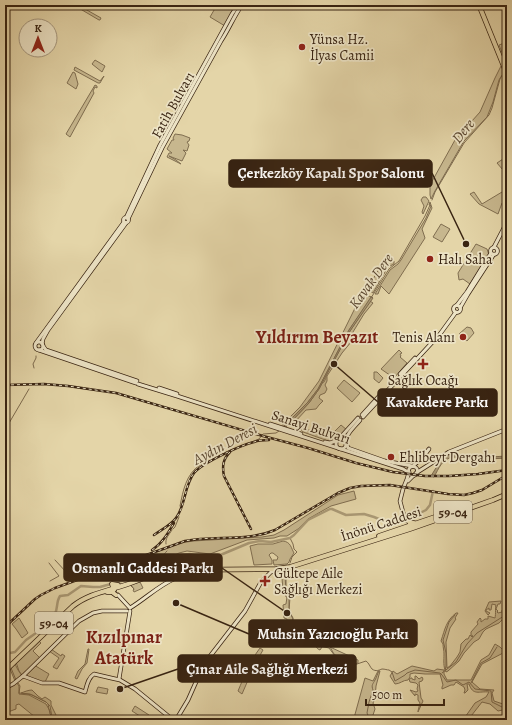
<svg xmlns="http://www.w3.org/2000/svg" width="512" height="725" font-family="Alegreya,serif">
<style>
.green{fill:#c7b78e;stroke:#806e50}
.water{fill:#aa9975;stroke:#7d6a4d}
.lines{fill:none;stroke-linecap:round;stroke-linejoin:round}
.stream{stroke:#7d6a4d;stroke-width:1}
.river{stroke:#aa9975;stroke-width:2.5}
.secondary-casing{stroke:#392412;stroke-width:4.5}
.primary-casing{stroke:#392412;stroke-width:5.5}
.secondary{stroke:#ede4c6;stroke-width:3}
.primary{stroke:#e4d5a8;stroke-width:4}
.rail-casing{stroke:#392412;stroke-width:2.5}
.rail{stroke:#ede4c6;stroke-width:1;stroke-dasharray:3;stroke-linecap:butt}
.poi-dot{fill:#8f2418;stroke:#ede4c6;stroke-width:1.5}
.labels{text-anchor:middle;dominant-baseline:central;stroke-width:3.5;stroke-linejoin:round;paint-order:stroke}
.shield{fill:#ede4c6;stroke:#6f5e48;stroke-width:1}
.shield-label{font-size:13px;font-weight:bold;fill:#392412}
.poi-label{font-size:14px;fill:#392412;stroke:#ede4c6;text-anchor:start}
.street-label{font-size:14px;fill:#392412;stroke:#ede4c6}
.water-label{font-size:15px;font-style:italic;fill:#5b4730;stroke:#ede4c6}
.district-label{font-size:18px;font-weight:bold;fill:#7a1f14;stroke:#ede4c6}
.leader{fill:none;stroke:#392412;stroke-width:1.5}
.callout-dot{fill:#392412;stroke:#ede4c6;stroke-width:1.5}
.callout{fill:#392412;stroke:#392412;stroke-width:1.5}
.callout-label{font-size:15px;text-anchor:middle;font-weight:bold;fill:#fff}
</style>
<rect width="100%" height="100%" fill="#e4d5a8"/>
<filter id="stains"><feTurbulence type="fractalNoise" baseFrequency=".005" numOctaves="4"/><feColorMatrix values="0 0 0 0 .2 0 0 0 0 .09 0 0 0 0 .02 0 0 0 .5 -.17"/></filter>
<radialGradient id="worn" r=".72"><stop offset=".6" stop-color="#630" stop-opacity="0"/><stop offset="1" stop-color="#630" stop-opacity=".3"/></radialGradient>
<g class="green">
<polygon points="78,5 101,18 100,20 99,20 77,7"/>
<polygon points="217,5 223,5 229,8 232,5 237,5 225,26 210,17"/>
<polygon points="507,42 507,65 499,45"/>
<polygon points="95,60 105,66 102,72 92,64"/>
<polygon points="501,66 503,67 505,73 502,75 499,80 493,102 487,117 464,141 435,191 431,199 430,195 430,185 455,140 480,112 495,78"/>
<polygon points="75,67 100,81 104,76 100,83 98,83 74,70"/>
<polygon points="73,72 75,73 78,84 76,89 67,83"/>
<polygon points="95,85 97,86 97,88 95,87 93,91 94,93 70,137 66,134"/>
<polygon points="175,134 182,135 190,138 189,141 187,142 189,145 187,151 183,150 186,153 182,161 169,156 176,160 181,164 167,157 169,153 172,153 167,149 172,140 174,140 173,138"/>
<polygon points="503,159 507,163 507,168 503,170 497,163"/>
<polygon points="507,189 507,205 502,203 498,214 479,204 470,194 474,192 482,204"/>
<polygon points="423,197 426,197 429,201 423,214 422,212 424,206 421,200"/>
<polygon points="430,202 432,208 422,229 425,238 389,294 381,286 378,294 375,294 390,270 398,264 401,260 426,218 431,206 430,205 429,205"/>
<polygon points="441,224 450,229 442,242 433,237"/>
<polygon points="476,244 487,249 489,255 470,284 463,279 459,280 458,273"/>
<polygon points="389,258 394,261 394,264 388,267 373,293 367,289 385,259 388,260"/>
<polygon points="365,295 372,297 349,330 318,389 308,402 283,427 283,424 300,407 319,381 360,298"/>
<polygon points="370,301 373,303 364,314 353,332 353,333 356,336 342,353 327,376 327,381 325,385 327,389 325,393 320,395 319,398 323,401 319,405 316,409 306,410 294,423 292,421 309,403 319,389 322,383 324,382 326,378 326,375 350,331"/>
<polygon points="467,327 471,328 474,333 467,341 459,334"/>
<polygon points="399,350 402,353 400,354 401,356 400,357 407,363 394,378 381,369"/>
<polygon points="374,372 377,372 383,378 379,383 374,379"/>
<polygon points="344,380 360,393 352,402 337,388"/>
<polygon points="341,425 347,430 338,439 331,442 303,432 300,428 300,427 303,426 307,430 310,430 314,433 318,429 322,434 327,428 333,433"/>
<polygon points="354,491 356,499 331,506 308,519 298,529 287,536 280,536 274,538 247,540 210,554 187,551 179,553 158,563 157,561 156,561 143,564 139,564 135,562 122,566 121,565 181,543 193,541 262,537 274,535 284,530 338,495"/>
<path d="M283 541C291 542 291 548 294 553L290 559 289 562 287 564 274 565 273 560H277L278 557 273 553H271L269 555 272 560V564L254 565 250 546 258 544H273Z"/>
<path d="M285 576 286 590 289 596V611L293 619 291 628C296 634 303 633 309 636 314 639 316 645 322 647L320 650C316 649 314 643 312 639 307 638 304 636 300 635L293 643 286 636 288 633 283 624 287 623V619L284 618 283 605 286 604 287 597H286L285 591H283L282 578Z"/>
<polygon points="140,582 143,588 134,592 133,590 134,589 130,585"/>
<path d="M501 601 500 604H498L496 609 498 611 497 612 498 613 502 612V610H503L504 606 503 605V601H507L505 603 507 610V617L502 620 499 623 486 629 483 632 479 639 474 642 464 653 459 661 448 671 446 672C443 667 444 660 444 654 444 650 443 648 443 644L441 641C445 629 446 621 456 613H458L455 618 456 619 450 628 446 642 447 668 450 666 457 657 460 652 461 644 466 639H468L470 635 472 637 473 636 471 635V632L478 624 477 622 480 618 481 619V622L485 619H488V616L495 618C496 614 495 607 496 605L492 604 491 610H489V608L486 610V611L490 613 488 615 485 611 489 602Z"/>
<polygon points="19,618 28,633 22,638 16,629 12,624"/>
<polygon points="39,641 41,643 33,651 40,658 22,675 19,671 16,662"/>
<path d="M495 644 500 647 505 652 482 664 472 682 480 689 494 690 492 693 494 701 503 704 507 696V709L498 711 490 704 482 702 468 720H463L475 703 486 697 489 692C479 691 473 696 469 684H467L468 690 465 693H464L465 690 464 687 456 682 454 685H451L442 689V687L443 685 440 674H425L414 673 410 674V677L408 680C403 680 400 684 395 684L390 676 393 671 397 674 412 666 434 671 437 669 444 670V674L447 680H471L481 660 489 655Z"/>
<polygon points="330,647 358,660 358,663 355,664 352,660 345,662 334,654"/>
<path d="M260 648 263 650 255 664 242 694 238 691C244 677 250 661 260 648Z"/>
<polygon points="51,649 61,656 62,654 65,656 57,669 53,667 59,658 49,651"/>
<polygon points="88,649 89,649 87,663 82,669 77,679 75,678 78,671 85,664"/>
<polygon points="15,664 18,670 22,676 15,681 10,669"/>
<polygon points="34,665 49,674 45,682 42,682 28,677 26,674"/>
<polygon points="378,671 380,671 376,686 375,698 373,703 375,709 373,715 376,720 352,720 354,718 365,678 373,681"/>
<polygon points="415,676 416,676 419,679 422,677 423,679 422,681 419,682 421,698 423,701 418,712 418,711 420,703 418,700 418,695 415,694 415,696 410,690 416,692 418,691 417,689 418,685 416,683 410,682 409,679 411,678 412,678 412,679 415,680"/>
<polygon points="16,682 19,686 19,694 29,695 46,704 51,713 51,717 54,720 34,720 35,717 19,704 16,705 16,709 8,712 5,701 6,694 5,688"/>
<polygon points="98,687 108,689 107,694 96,692"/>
<path d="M32 690 38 696 42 699 45 697 51 701V705L58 719 63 718V720H56L55 718 52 717 50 706 46 702 32 695 21 693C24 692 28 690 32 690Z"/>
<polygon points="135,706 149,715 146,720 132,711"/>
</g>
<g class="water">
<polygon points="371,297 372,297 373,298 350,331 319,389 309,403 286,427 284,426 308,402 318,389 349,330"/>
<path d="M451 454 490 457 507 456V458L488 459 453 457C442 459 439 468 434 477L431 476 442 458Z"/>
</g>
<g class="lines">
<g class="stream">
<polyline points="432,200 435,192 464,143 489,115 492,108 500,79 501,77 505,74"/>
<polyline points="371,298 389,269 399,261 425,216 430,205"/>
<polyline points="34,368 33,364 36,358 36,356"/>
<polyline points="5,430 29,389"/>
<path d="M180 506C183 491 186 474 200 465L231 450 259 439 263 434 276 433 279 431"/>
<polyline points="173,529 175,527 179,517"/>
<polyline points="290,538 293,544 294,549 297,552 292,557 290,563"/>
<path d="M166 544C165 538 169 535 172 530"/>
<polyline points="55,560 67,573 91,566"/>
<polyline points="49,563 59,576 50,581"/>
<path d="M162 564C160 558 163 555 167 551"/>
<path d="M289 569 286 575V590L290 597 289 611 293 618 292 629 295 632 303 633 310 636 320 646 329 648 335 656 343 663 346 664 350 663 354 665 366 661C369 663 370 667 372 669 376 672 379 670 382 669 385 669 387 670 389 670L392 672 395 681 405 675 407 673 415 670 440 673 442 675 447 682 456 680 463 685 469 682 475 689 491 691 492 702 502 707 507 702"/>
<polyline points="131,585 134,589"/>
<polyline points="5,662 7,663"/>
<polyline points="11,668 16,680"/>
<polyline points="445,671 446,666 446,653 443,640 449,622 455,615"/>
<polyline points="442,673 456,662 467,644 477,633 507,614"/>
<polyline points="18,683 20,686 19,693 30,694 46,702 48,704 50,714 56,720"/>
<polyline points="471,683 481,663 490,658 497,647"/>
<path d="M370 720 367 713 369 702 373 690C371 685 373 684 375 680 377 677 377 674 379 671"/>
</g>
<path class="river" d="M5 654 15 652 26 640 36 633 55 614C58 608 56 602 60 596L68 595 81 586 93 587H100L125 580 161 565 181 555 190 554 204 558H211L218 556 249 543 260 541 271 542 290 538 294 535 308 520 330 509H332L346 515 364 514 374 517 386 522 389 523 412 515 420 513 426 510 430 505 433 491"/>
<defs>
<g id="secondary">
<circle cx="126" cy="220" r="2.5"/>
<polyline points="126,218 160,145 232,14 238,5"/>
<path d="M128 219 162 148 221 41C229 29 234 16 242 5"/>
<polyline points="494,247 507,222"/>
<circle cx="494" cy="251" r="3.5"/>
<polyline points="457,305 467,292 491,253"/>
<circle cx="457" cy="309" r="3.5"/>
<polyline points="460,308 468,294 494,254"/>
<circle cx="39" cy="346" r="4"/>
<polyline points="36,343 124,222"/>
<polyline points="42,344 43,339 48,330 126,223"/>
<polyline points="43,346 46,350 137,381"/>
<polyline points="39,350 136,383"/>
<polyline points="400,374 415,358"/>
<polyline points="138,384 177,396 403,469 408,472"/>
<polyline points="159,388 177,394"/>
<polyline points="362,415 382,393"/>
<polyline points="363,417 440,334 456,312"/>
<path d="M360 420C353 429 342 436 348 448L385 461 412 466"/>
<polyline points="270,424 301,434"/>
<circle cx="341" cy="444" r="5"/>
<polyline points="325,442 330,443 338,440 358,418"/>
<polyline points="413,466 422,458 429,449"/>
<circle cx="413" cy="471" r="4.5"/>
<polyline points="416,473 449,452 507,429"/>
<polyline points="408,481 414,475"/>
<polyline points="405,520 400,501 403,489 407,479 409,472"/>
<path d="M118 595 130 608C145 599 159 585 176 578 185 575 195 575 203 570"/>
<path d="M23 676 42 683H59L85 692C87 685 88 678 94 674L111 678 120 680 135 689 173 720"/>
<polyline points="119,679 130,611"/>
<polyline points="5,688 13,684 23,676 79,621 93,613 102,611 127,611"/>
<polyline points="176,720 188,700 204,664 245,611 261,582 271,572 274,571 276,573"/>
</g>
<g id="primary">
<polyline points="479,5 507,74"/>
<polyline points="407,519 410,523 414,523"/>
<polyline points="379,536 435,517"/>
<polyline points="114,590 112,584 118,585"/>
<polyline points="107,592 112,592 116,595"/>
<path d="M5 671 73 606C88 594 107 591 125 585 140 580 154 573 170 570L276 569 290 567 410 529 493 500 507 494"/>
</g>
</defs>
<use href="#secondary" class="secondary-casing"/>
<use href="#primary" class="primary-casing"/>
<use href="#secondary" class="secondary"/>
<use href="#primary" class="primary"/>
<defs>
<g id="rail">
<polyline points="5,385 44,384 68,386 116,393 263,436 308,448 356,463 393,472 425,476 449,476 478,474 507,470"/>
<path d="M230 452C223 459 222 466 224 476L251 529"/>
<path d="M154 535C161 530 171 525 176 518 186 505 184 486 194 473 202 463 241 445 254 442 259 440 264 440 269 440"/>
<path d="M152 550C162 544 168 533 174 523"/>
<path d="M5 627 35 599 41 595 55 588 185 541C215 535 247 542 275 530L338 493 350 488 361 486 390 485 448 494 464 495 473 493 482 490 507 475"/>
</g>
</defs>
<use href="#rail" class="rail-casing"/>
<use href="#rail" class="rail"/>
</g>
<g class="poi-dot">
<circle cx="302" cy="47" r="4"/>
<circle cx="430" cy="259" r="4"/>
<circle cx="463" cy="337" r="4"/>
<path d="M421 358h4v4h4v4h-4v4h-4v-4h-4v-4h4z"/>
<circle cx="391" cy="457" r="4"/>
<path d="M263 575h4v4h4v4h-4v4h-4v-4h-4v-4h4z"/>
</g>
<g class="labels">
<g class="shield">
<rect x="434" y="501" width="38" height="22" rx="3"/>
<rect x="35" y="612" width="38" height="22" rx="3"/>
</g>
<g class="shield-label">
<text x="453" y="512">59-04</text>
<text x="54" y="623">59-04</text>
</g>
<g class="poi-label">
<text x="310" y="39">Yünsa Hz.<tspan x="310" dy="16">İlyas Camii</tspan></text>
<text x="438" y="259">Halı Saha</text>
<text x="455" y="337" text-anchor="end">Tenis Alanı</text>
<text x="423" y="380" text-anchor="middle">Sağlık Ocağı</text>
<text x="399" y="457">Ehlibeyt Dergahı</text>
<text x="274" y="573">Gültepe Aile<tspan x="274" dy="16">Sağlığı Merkezi</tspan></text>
</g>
<g class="street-label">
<text transform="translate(173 105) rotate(-61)">Fatih Bulvarı</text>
<text transform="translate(311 427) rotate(18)">Sanayi Bulvarı</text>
<text transform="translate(381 524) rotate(-18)">İnönü Caddesi</text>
</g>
<g class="water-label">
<text transform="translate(463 131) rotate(-51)">Dere</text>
<text transform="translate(371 281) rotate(-54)">Kavak Dere</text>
<text transform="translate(225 444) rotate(-28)">Aydın Deresi</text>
</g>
<g class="district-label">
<text x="317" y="337">Yıldırım Beyazıt</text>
<text x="124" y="637">Kızılpınar<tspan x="124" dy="21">Atatürk</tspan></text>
</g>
</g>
<path class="leader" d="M466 244L432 173M334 364L378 402M287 613L222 568M176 603L249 634M120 689L178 669"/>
<g class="callout-dot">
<circle cx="466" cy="244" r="4"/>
<circle cx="334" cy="364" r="4"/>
<circle cx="287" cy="613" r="4"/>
<circle cx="176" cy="603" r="4"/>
<circle cx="120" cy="689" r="4"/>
</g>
<g class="callout">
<rect x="229" y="160" width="203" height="27" rx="4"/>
<rect x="378" y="389" width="119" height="27" rx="4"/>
<rect x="64" y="554" width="158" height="27" rx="4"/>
<rect x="249" y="620" width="168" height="27" rx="4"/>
<rect x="178" y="655" width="178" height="27" rx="4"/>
</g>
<g class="callout-label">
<text x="331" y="178">Çerkezköy Kapalı Spor Salonu</text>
<text x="437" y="407">Kavakdere Parkı</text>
<text x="143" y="573">Osmanlı Caddesi Parkı</text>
<text x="333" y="639">Muhsin Yazıcıoğlu Parkı</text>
<text x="267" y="674">Çınar Aile Sağlığı Merkezi</text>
</g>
<rect width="512" height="725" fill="none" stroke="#e4d5a8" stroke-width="20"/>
<rect x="6" y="6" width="500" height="713" fill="none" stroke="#392412" stroke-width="2"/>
<rect x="10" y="10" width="492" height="705" fill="none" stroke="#392412"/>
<g transform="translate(38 38)"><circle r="19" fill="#ede4c6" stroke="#a5977e"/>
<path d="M0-3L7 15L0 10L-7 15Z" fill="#8f2418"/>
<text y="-6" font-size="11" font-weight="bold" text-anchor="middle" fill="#392412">K</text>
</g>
<path d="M366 699v6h78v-6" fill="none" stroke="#392412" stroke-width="2"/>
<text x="372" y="699" font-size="12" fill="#392412" stroke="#ede4c6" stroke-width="3" paint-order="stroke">500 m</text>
<rect width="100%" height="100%" filter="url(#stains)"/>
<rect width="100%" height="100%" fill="url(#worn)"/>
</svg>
